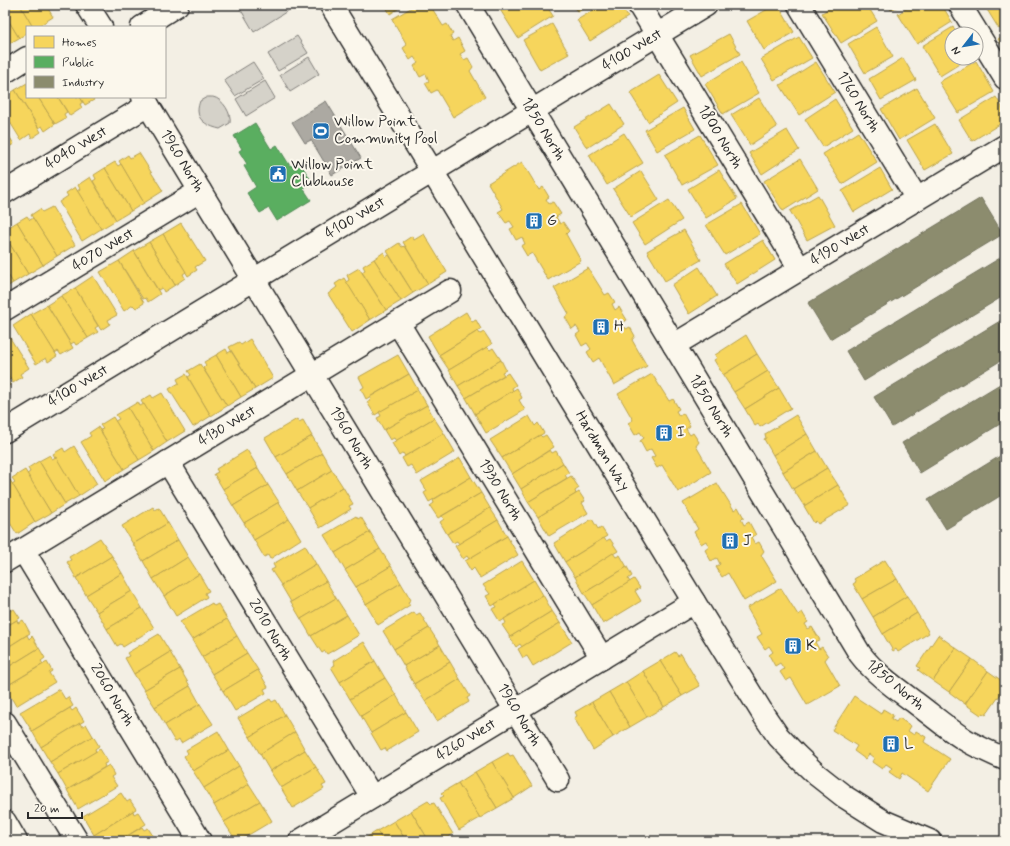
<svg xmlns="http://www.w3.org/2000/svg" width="1010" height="846" font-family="Mynerve,sans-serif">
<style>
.green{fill:#d5d2c9;stroke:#807e7a}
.water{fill:#aca9a2;stroke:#787772}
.homes{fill:#f6d55c;stroke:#b9a24d}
.public{fill:#5aae61;stroke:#4c8751}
.industry{fill:#8c8c6e;stroke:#6f6f5a}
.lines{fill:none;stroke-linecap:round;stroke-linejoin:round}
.minor-casing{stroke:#2b2b2b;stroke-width:25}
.major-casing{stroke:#2b2b2b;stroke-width:25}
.minor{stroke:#fbf7ec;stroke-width:22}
.major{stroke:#fbf7ec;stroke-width:22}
.labels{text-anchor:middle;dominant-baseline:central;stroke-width:4;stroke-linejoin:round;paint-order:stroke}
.street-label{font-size:15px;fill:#2b2b2b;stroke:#fbf7ec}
.poi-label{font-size:15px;fill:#2b2b2b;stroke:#fbf7ec;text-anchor:start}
</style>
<rect width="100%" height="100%" fill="#f3efe4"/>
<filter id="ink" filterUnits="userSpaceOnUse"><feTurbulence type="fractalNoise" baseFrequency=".025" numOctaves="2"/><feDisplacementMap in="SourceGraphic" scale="8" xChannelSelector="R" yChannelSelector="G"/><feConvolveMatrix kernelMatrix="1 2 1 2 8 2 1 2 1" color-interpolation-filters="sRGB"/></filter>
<g filter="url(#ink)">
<g class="green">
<polygon points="238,5 286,5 289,10 254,32"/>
<polygon points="297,36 308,53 278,71 268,54"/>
<polygon points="309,57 319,74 290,92 280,75"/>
<polygon points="253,62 264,79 235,96 224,80"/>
<polygon points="265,81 275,98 246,116 236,99"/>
<path d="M207 97C207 97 213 97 213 97 223 99 232 114 230 123L220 129C211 127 198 122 198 111 198 107 199 104 200 101Z"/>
</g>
<polygon class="water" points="326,101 361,158 332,175 311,140 305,143 292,122"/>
<g class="homes">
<polygon points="5,5 20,5 33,27 27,27 27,33 19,38 5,15"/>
<polygon points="20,5 46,5 53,17 37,27 33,27"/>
<polygon points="385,5 404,5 390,14"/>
<polygon points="416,5 430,5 443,26 447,24 453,34 450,36 453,41 458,38 465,51 460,54 464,60 468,58 473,67 470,71 485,97 453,117 437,90 431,93 425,83 429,81 426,74 420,77 414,66 418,63 414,57 410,60 403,48 407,45 392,19"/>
<polygon points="504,5 546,5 553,16 518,38 499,8"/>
<polygon points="573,5 589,5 578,12"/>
<polygon points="602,5 620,5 628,17 590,41 577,20"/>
<polygon points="775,5 778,5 794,32 764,50 747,21"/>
<polygon points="834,5 867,5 877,21 841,43 822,13"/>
<polygon points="888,5 900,5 891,10"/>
<polygon points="912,5 942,5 952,22 917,44 898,14"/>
<polygon points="991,5 1005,5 1005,25 999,29 986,8"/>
<polygon points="5,15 19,38 5,46"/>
<polygon points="552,24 569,54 540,70 523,40"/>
<polygon points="876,27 893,57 865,73 848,44"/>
<polygon points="953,27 957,34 952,34 952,58 969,58 940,76 922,46"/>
<polygon points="729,34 740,54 702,76 690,55"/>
<polygon points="1005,34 1005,50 998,39"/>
<polygon points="799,37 812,58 774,80 761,59"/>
<polygon points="903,58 916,80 881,100 869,79"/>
<polygon points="976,61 994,92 958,113 939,82"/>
<polygon points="741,62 759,93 723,114 705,84"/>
<polygon points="816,62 835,92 799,115 780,85"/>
<polygon points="659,75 677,103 648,122 630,93"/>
<polygon points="27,83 27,97 38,97 55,124 45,131 42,126 39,128 15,90"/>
<polygon points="917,88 935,118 899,140 881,109"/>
<polygon points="15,90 41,132 32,138 30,134 21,140 5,114 5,97"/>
<polygon points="38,97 58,97 67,112 64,114 66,118 55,124"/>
<polygon points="58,97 80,97 83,102 80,104 82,108 70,116"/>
<polygon points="80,97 92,97 94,100 85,105"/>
<polygon points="996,97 1005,112 1005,121 972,141 959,120"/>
<polygon points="759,98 777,127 750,145 731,115"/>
<polygon points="835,99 853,128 823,147 805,119"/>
<polygon points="611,104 624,124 587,148 574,127"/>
<polygon points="683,108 695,129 657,151 645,130"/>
<polygon points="935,124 953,154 925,170 907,140"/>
<polygon points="5,130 14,144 5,149"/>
<polygon points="787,130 799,150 762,174 749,153"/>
<polygon points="858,132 877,162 842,184 823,154"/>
<polygon points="624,133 643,163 607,185 589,155"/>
<polygon points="700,135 718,165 682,185 665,155"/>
<polygon points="139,153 163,191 144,203 119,161 128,155 130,158"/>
<polygon points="800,159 818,189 783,211 764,181"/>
<polygon points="115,162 118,166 121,164 144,203 131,211 105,168"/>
<polygon points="522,162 539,190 543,187 549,197 546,199 549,204 553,202 561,214 556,217 560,224 563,222 569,231 566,234 581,261 548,280 532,253 527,256 521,246 525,244 522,237 516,240 510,229 514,227 510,221 506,223 498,212 503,209 488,183"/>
<polygon points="105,168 131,211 116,220 93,181 96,179 94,175"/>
<polygon points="880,168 892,189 854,212 842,191"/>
<polygon points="719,170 737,199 706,218 688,189"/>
<polygon points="641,171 659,200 631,217 613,189"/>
<polygon points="90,177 116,220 101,229 77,191 80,189 78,185"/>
<polygon points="75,187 101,229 82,241 59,202 68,196 66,193"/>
<polygon points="818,195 835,225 807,240 790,211"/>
<polygon points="669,200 682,220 645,244 632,223"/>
<polygon points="742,204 760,234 725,255 706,225"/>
<polygon points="52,207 75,245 57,256 31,215 40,209 42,212"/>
<polygon points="27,216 30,220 33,218 57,256 43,265 17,222"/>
<polygon points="17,222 43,265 28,274 5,236 5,234 8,233 6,229"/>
<polygon points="181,223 205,261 195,267 197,270 188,276 163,234"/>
<polygon points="684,230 701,260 665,281 647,251"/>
<polygon points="163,234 186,272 183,274 185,278 175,285 149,242"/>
<polygon points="424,234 447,272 428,284 403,242 412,236 414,240"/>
<polygon points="5,236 28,274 13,283 5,270"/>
<polygon points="763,240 775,260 737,284 724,264"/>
<polygon points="149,242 175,285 164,292 162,288 158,290 134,251"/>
<polygon points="399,243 402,247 405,246 428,284 413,293 387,251"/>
<polygon points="134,251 160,294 148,302 146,298 143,299 119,261"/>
<polygon points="384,252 386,257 389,255 413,293 401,301 374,259"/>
<polygon points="374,259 401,301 386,310 362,272 365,270 363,266"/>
<polygon points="119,261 144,303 136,308 133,305 124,311 100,272"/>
<polygon points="699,267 717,296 689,314 672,285"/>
<polygon points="359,268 386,310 370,320 346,282 349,280 347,275"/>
<polygon points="588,268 605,295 609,293 615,302 612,304 615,310 619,307 627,320 622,322 626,329 630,327 635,336 632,340 647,366 614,385 599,358 593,362 587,352 591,349 587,343 582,346 576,335 580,332 576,326 572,329 565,317 569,314 554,288"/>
<polygon points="5,270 13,283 5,288"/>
<polygon points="93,276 117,315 108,320 110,324 101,330 75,288"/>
<polygon points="344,278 370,320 352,332 328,294 337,287 335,284"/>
<polygon points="75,288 98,326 95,328 98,332 88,338 61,296"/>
<polygon points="61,296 88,338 76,345 74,342 71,344 47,305"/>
<polygon points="47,305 73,348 61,355 58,351 55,353 31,314"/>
<polygon points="466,312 472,322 476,320 481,329 439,355 428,336"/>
<polygon points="31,314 57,356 48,362 46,358 36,364 13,326"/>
<polygon points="5,330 29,368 20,374 22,377 13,383 5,370"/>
<polygon points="478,331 480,334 484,332 492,344 449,370 439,355"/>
<polygon points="746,335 757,354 723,375 714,360 717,358 715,355"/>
<polygon points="250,339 273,378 255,389 229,347 239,342 241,345"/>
<polygon points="487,347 490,350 493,348 501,360 458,386 449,370"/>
<polygon points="226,349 228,353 231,351 255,389 241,397 216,355"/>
<polygon points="757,354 768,371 734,392 723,375"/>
<polygon points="216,355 241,397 227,406 203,368 206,365 204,362"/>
<polygon points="398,355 409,374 366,399 361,389 364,387 359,377"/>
<polygon points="501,360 506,370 502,372 504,375 466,398 458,386"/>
<polygon points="200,364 227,406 211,416 188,377 191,375 188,371"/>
<polygon points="5,370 11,379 7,381 10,385 5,388"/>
<polygon points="768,371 779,388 745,409 734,392"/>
<polygon points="508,373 516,385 512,388 513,391 475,414 466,398"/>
<polygon points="186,374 211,416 193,427 169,389 179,383 177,379"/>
<polygon points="409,374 418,390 375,415 367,402 371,399 370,397"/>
<polygon points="652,374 669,401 673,399 679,409 676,411 679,416 683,413 690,426 686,429 690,435 693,433 699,442 696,446 711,472 678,492 662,465 657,468 651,458 655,456 651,449 646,452 640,441 644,438 640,432 635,435 628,423 633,420 618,394"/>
<polygon points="517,388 522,398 519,400 525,410 486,433 475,414"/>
<polygon points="779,388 791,408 760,427 758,424 755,426 745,409"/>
<polygon points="418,390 427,405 384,430 377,418 381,416 379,412"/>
<polygon points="162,393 185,431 167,442 141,401 151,395 153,398"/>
<polygon points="138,402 140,406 144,404 167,442 154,451 128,408"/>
<polygon points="427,405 434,418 396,441 394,438 390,440 384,430"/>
<polygon points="128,408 154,451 139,460 115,421 119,419 116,415"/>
<polygon points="796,415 807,434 773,455 764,439 766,438 765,434"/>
<polygon points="529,416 535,426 538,423 544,433 502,458 490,440"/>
<polygon points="113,417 139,460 124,469 100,430 103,429 100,425"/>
<polygon points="434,418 444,433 405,456 403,453 399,456 392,443"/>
<polygon points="297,419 299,422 303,420 312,436 276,457 265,438"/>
<polygon points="98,427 124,469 105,481 81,442 91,436 89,433"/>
<polygon points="444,433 455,452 417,475 411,465 407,467 402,458"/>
<polygon points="807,434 817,451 783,472 773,455"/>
<polygon points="540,435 542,437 546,435 554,447 512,474 502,458"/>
<polygon points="312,436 322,453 287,474 276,457"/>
<polygon points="74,446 97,484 79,496 53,454 63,448 65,452"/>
<polygon points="247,450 258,468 223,489 214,474 218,472 216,469"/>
<polygon points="550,450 552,453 556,451 563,463 521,489 512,474"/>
<polygon points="817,451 827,468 793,489 783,472"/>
<polygon points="322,453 332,470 297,491 287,474"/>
<polygon points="50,455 52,459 56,457 79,496 65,504 39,461"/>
<polygon points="460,458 471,477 429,502 424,493 427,491 421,481"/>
<polygon points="39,461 65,504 51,513 27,474 30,472 28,468"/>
<polygon points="563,463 569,473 565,475 567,478 528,502 521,489"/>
<polygon points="258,468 268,485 233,506 223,489"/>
<polygon points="827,468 838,485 804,506 793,489"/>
<polygon points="25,470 51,513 35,522 12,484 15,482 12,478"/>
<polygon points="332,470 343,487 308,508 297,491"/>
<polygon points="571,476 579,488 575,491 576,494 538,517 528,502"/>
<polygon points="471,477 481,493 438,518 430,506 434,503 433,500"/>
<polygon points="10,480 35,522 17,534 5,515 5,483"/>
<polygon points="717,483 734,510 738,507 744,518 741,519 744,525 749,522 756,535 751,537 755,544 759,542 764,551 761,555 777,581 744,601 728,573 722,577 716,567 720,564 717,558 711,561 705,550 709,547 706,541 701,544 694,532 698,529 683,503"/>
<polygon points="268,485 279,502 244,523 233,506"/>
<polygon points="838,485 850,505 818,524 816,521 814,523 804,506"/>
<polygon points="343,487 353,504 349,506 351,509 320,528 308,508"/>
<polygon points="579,492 585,501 582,503 588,513 549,536 538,517"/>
<polygon points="481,493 490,508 447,534 440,522 444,519 442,516"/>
<polygon points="279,502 289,519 254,540 244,523"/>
<polygon points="153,507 155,510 159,508 168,523 133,544 122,526"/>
<polygon points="490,508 498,520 459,544 457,541 453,543 447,534"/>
<polygon points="356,516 358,519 361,517 370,532 335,553 324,535"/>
<polygon points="289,519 301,539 270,559 268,555 264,557 254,540"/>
<polygon points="592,519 598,529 601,527 607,536 565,562 554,543"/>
<polygon points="498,520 507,536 469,559 467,556 463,559 455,546"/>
<polygon points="168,523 178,540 143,561 133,544"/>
<polygon points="5,531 10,538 5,541"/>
<polygon points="370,532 380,549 345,570 335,553"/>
<polygon points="507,536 518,555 480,578 474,568 471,571 465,561"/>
<polygon points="100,538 112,556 76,578 67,562 71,560 69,557"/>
<polygon points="604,538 606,541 610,539 618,551 575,577 565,562"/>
<polygon points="178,540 188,557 153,579 143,561"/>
<polygon points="305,545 316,564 281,585 271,570 275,568 273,564"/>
<polygon points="380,549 391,566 356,587 345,570"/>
<polygon points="613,553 616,557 620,555 627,567 584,593 575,577"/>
<polygon points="112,556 122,573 86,595 76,578"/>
<polygon points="188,557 199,574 164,596 153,579"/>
<polygon points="885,560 897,579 862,599 853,584 856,582 854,579"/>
<polygon points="522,561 534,580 492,606 486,596 490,594 483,585"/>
<polygon points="316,564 326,581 291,602 281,585"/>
<polygon points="391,566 401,583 366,604 356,587"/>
<polygon points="627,567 632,576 628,579 630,582 592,605 584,593"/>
<polygon points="122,573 132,591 97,612 86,595"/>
<polygon points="199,574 209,591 205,593 207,597 176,616 164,596"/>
<polygon points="634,579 640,588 635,591 641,601 603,624 592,605"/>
<polygon points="897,579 907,596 873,617 862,599"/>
<polygon points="534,580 543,595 500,622 492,609 497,607 495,604"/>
<polygon points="326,581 336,598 301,619 291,602"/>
<polygon points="401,583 411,600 408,602 410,605 378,625 366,604"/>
<polygon points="781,588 798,615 802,612 808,622 805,624 808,629 812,627 820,640 815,642 819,649 822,647 828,656 825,660 840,686 807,705 791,678 786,681 780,672 784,669 780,663 775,666 769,655 773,652 769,646 765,649 757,637 762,634 747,608"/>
<polygon points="132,591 142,608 107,629 97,612"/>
<polygon points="543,595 552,611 510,637 502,625 506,623 504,619"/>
<polygon points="907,596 917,613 883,634 873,617"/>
<polygon points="336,598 347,615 311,636 301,619"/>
<polygon points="5,601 11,611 14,609 20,618 5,627"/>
<polygon points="212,603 214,606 218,604 227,619 192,640 180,622"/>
<polygon points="142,608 154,628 123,647 121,644 117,646 107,629"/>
<polygon points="552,611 560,623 522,647 520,644 516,647 510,637"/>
<polygon points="414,612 416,615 420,613 429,628 394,649 383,631"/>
<polygon points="917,613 929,633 898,652 896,649 893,651 883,634"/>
<polygon points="347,615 359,635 327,654 325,651 322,653 311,636"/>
<polygon points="227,619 237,636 202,657 192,640"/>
<polygon points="17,620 18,623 23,620 30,633 5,649 5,627"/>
<polygon points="560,623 572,642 533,666 527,656 523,658 518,649"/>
<polygon points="429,628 440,645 404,666 394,649"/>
<polygon points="159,634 170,652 134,674 125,658 129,656 127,653"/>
<polygon points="27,635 29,639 32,636 39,648 5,669 5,649"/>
<polygon points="938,635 956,648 933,681 918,670 920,668 917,666"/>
<polygon points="237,636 247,653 212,674 202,657"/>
<polygon points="364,642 375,661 340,682 331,667 335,665 333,661"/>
<polygon points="440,645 450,662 414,684 404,666"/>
<polygon points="39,648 45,658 41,661 43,664 5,687 5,669"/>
<polygon points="956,648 972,659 949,692 933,681"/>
<polygon points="170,652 180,669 144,690 134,674"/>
<polygon points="675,652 678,656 681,654 700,686 682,696 660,661"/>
<polygon points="247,653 258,670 223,691 212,674"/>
<polygon points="972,659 988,671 965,704 949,692"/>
<polygon points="375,661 385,678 350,699 340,682"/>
<polygon points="660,661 682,696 664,707 643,671"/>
<polygon points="47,662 52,671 49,673 55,682 16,706 5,687"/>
<polygon points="450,662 460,679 425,701 414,684"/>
<polygon points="180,669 190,686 155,707 144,690"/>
<polygon points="258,670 268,687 264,689 266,693 235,711 223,691"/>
<polygon points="643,671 664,707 647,717 626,682"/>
<polygon points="988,671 1005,683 1005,688 986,715 983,713 981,715 965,704"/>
<polygon points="385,678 396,695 361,716 350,699"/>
<polygon points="460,679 470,696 467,698 469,702 437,721 425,701"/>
<polygon points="626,682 647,717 630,727 609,692"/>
<polygon points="190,686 200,704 165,725 155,707"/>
<polygon points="59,689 65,699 68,697 73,706 32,731 20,712"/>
<polygon points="609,692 630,727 613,737 592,702"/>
<polygon points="396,695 406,712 371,733 361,716"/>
<polygon points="854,696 881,714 883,709 893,715 891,719 896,722 899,718 911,726 908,731 914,735 916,731 926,737 924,742 950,759 928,791 902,773 899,779 889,772 892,768 886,764 882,769 872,762 874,758 869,754 865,759 854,751 857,746 832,730"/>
<polygon points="270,699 272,702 276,700 285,715 250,737 238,718"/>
<polygon points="592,702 613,737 593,750 574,718 577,716 575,712"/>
<polygon points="200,704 213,724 181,743 179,739 175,742 165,725"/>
<polygon points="70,708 72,711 76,708 84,721 41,747 32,731"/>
<polygon points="406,712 418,732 387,751 385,748 381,750 371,733"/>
<polygon points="285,715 295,732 260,754 250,737"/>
<polygon points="80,723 82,727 86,724 93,736 50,762 41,747"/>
<polygon points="218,731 229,750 193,771 184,756 188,753 186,750"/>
<polygon points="295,732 305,750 270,771 260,754"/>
<polygon points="93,736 99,746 95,749 96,752 58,774 50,762"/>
<polygon points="100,749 108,762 104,764 105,767 67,790 58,774"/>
<polygon points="229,750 239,766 204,788 193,771"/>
<polygon points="305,750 316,767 281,788 270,771"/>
<polygon points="508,753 510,756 513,755 532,786 514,798 492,762"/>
<polygon points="492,762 514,798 497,808 475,772"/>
<polygon points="109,765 114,775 111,777 117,786 78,809 67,790"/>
<polygon points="239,766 249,784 214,805 204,788"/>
<polygon points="316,767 326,784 322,786 324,789 293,808 281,788"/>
<polygon points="475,772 497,808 480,818 458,783"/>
<polygon points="458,783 480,818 459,830 440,798 444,796 441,793"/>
<polygon points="249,784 260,801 224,822 214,805"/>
<polygon points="121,793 127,802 130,800 136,809 94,835 83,816"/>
<polygon points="260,801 272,821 240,840 238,837 235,839 224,822"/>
<polygon points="428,801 431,804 434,803 453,834 442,841 429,841 411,811"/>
<polygon points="133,811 134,814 138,812 146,824 119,841 98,841 94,835"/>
<polygon points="411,811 429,841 406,841 394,821"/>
<polygon points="394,821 406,841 383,841 377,831"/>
<polygon points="142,827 144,830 148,828 155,839 152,841 119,841"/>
<polygon points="377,831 383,841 361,841"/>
</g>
<polygon class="public" points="255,123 271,149 277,145 290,166 299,161 312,182 303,188 311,200 277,221 269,208 260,213 247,193 256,187 244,166 247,164 239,151 242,149 234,136"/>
<g class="industry">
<polygon points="981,198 1003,234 830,339 808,303"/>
<polygon points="1005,255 1005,295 864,381 846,351"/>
<polygon points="1005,318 1005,358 892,427 874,397"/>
<polygon points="1005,381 1005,421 920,473 902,443"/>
<polygon points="1005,453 1005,493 946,529 928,500"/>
</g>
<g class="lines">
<defs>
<g id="minor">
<polyline points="87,5 101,27"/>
<polyline points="331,5 694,602 765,717 778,736 796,755 817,775 845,797 883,821 930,841"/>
<path d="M468 5 671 340 860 654C876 675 897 689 917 704 933 716 948 729 964 739 977 747 991 753 1005 759"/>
<polyline points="639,5 800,269"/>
<polyline points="799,5 917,199"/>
<polyline points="960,5 1005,78"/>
<polyline points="142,27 177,5"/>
<polyline points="5,72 27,58"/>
<polyline points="143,97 558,780"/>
<polyline points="5,192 148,105"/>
<polyline points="5,309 200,191"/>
<polyline points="398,323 602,658"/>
<polyline points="674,345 1005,146"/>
<polyline points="5,431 706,5"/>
<polyline points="168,462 372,797"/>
<polyline points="23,550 200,841"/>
<polyline points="5,561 450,291"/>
<polyline points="5,723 77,841"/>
<polyline points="300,841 694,602"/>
</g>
<polyline id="major" points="5,822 16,841"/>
</defs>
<use href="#minor" class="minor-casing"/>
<use href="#major" class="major-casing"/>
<use href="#minor" class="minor"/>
<use href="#major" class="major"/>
</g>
</g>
<defs>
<symbol id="stadium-square" viewBox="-11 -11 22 22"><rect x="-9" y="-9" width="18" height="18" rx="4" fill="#1f6fb2" stroke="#fbf7ec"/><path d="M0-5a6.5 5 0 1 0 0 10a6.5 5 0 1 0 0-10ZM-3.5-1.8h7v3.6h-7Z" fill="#fff"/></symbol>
<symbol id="civic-square" viewBox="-11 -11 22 22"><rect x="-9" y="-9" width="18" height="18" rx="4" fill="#1f6fb2" stroke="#fbf7ec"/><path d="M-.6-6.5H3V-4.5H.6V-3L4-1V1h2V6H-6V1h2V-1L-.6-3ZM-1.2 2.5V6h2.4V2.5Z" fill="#fff"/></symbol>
<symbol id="building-square" viewBox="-11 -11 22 22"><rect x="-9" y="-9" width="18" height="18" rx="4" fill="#1f6fb2" stroke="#fbf7ec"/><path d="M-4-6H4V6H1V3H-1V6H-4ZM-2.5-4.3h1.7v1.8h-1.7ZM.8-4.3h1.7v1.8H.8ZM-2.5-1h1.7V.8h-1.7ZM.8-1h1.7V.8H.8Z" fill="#fff"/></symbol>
</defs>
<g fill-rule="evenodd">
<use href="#stadium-square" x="311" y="121" width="20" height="20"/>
<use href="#civic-square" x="268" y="164" width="20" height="20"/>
<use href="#building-square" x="524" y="211" width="20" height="20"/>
<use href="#building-square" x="591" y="317" width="20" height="20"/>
<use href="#building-square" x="654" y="423" width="20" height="20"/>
<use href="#building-square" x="720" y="531" width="20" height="20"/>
<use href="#building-square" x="783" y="636" width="20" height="20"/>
<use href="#building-square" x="881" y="734" width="20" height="20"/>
</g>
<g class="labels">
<g class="street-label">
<text transform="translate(632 50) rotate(-31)">4100 West</text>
<text transform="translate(858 102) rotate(59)">1760 North</text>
<text transform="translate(543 129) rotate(59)">1850 North</text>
<text transform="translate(720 137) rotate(59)">1800 North</text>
<text transform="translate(76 148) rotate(-31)">4040 West</text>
<text transform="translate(182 161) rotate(59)">1960 North</text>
<text transform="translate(355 218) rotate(-31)">4100 West</text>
<text transform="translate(840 245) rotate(-31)">4190 West</text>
<text transform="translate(103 250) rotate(-31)">4070 West</text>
<text transform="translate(78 386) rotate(-31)">4100 West</text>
<text transform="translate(711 406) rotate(59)">1850 North</text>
<text transform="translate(227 426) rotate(-31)">4130 West</text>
<text transform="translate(351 438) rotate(59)">1960 North</text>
<text transform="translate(602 451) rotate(59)">Hardman Way</text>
<text transform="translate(500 490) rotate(59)">1930 North</text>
<text transform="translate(270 630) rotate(59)">2010 North</text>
<text transform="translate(895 685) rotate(40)">1850 North</text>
<text transform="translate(112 695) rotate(59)">2060 North</text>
<text transform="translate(519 715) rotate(59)">1960 North</text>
<text transform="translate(466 740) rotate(-31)">4260 West</text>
</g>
<g class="poi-label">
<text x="334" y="122">Willow Point<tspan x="334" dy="17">Community Pool</tspan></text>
<text x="291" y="165">Willow Point<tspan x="291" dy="17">Clubhouse</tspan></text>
<text x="547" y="221">G</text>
<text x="614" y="327">H</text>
<text x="677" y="433">I</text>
<text x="743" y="541">J</text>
<text x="806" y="646">K</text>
<text x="904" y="744">L</text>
</g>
</g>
<rect width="1010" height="846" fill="none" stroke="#fbf7ec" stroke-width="20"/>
<rect x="10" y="10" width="990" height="826" fill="none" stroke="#2b2b2b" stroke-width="1.5" filter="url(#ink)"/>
<rect x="26" y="26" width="140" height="72" fill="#fbf7ec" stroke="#a8a59f"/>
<rect x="34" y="36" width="20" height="12" fill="#f6d55c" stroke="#a8a59f"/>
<text x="62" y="46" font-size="12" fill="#2b2b2b">Homes</text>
<rect x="34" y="56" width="20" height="12" fill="#5aae61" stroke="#a8a59f"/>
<text x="62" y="66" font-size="12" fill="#2b2b2b">Public</text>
<rect x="34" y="76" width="20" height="12" fill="#8c8c6e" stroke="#a8a59f"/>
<text x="62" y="86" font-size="12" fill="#2b2b2b">Industry</text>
<g transform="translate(964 46) rotate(239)"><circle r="19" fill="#fbf7ec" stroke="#a8a59f"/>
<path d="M0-3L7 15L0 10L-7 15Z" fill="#1f6fb2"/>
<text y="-6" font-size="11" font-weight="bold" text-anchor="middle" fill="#2b2b2b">N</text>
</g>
<path d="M28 812v6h54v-6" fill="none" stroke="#2b2b2b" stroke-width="2"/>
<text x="34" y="812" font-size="12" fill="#2b2b2b" stroke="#fbf7ec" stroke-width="3" paint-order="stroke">20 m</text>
</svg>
